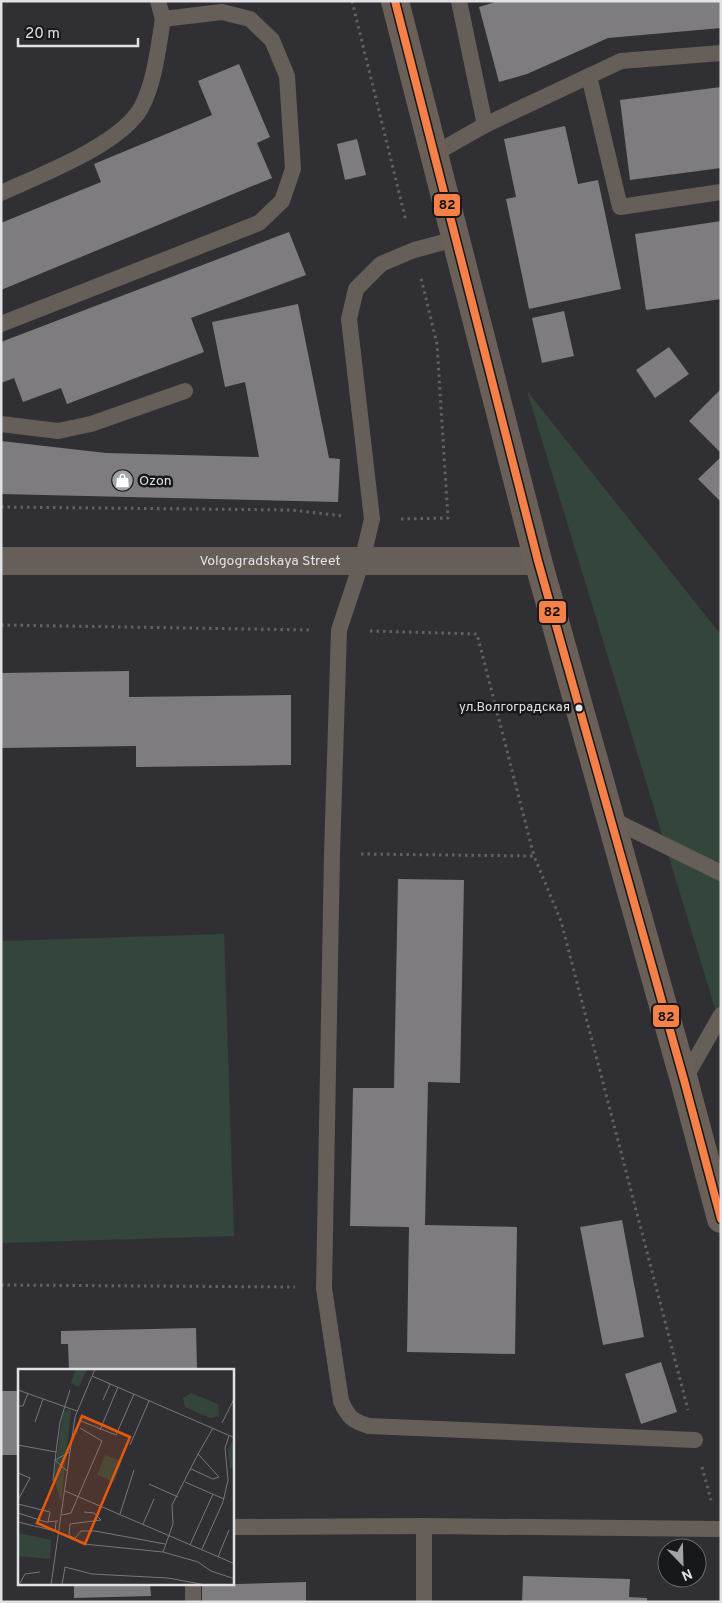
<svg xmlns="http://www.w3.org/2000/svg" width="722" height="1603" font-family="Overpass,sans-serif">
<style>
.green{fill:#34463b}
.building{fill:#7e7c7e}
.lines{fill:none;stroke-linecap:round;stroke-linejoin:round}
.path{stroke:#65605d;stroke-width:3;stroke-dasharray:2.5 4;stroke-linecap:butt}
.lane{stroke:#665e59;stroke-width:16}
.street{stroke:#665e59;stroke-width:28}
.secondary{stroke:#6a6058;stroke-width:28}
.bus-1-casing{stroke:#17181a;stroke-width:11}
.bus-1{stroke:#f78048;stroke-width:8}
.bus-dot{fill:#e1e2e6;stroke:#17181a;stroke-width:2}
.labels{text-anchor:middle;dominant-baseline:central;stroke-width:5;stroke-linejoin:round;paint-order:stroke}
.bus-label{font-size:13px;fill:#e1e2e6;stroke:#17181a;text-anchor:end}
.poi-label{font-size:14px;fill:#e1e2e6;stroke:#17181a;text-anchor:start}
.street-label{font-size:14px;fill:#e1e2e6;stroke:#17181a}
.inset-road{fill:none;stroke:#77777b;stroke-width:1}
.view{fill:#e8590c;fill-opacity:0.15;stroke:#e8590c;stroke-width:2.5}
.inset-edge{fill:none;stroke:#e1e2e6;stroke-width:2.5}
.line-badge{stroke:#17181a;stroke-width:2}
.pale-badge-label{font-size:14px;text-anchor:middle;font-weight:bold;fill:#111}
</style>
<rect width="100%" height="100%" fill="#303034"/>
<g class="green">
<polygon points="527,391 721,635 721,1028"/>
<polygon points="224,934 234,1236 1,1243 1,941"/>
</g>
<g class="building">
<polygon points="499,1 721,1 721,28 608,38 527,74 499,82 479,7"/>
<polygon points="239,64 270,137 257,143 272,178 1,290 1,223 101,182 94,164 212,115 198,81"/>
<polygon points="721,87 721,168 630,180 620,100"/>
<polygon points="565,126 578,184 598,180 621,289 529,309 506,199 516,197 504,139"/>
<polygon points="357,139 366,175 345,180 337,144"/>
<polygon points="721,221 721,299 646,310 635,234"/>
<polygon points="289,232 306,275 191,318 204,352 67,404 61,388 23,402 14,378 1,383 1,342"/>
<polygon points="298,304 329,458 340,459 338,502 1,494 1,441 106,453 259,457 245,382 225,387 212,322"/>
<polygon points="564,311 574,356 542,363 532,318"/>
<polygon points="669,347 689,374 655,398 636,370"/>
<polygon points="720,390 721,391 721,453 689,421"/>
<polygon points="721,457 721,502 698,479"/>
<polygon points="129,671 129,697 291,695 291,765 136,767 136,746 1,748 1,673"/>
<polygon points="398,879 464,880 460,1083 428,1082 425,1225 517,1227 515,1354 407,1352 409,1227 350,1226 353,1088 394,1088"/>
<polygon points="622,1220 644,1337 603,1345 580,1227"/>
<polygon points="196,1328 197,1370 69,1370 68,1344 61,1344 61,1331"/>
<polygon points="661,1362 677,1412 641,1424 625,1374"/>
<rect x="1" y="1391" width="18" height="64"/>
<polygon points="523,1576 630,1579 629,1597 647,1598 647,1602 522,1602"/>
<polygon points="306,1582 306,1602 202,1602 202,1585"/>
<polygon points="74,1584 150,1584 151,1596 74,1598"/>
</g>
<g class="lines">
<g class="path">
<polyline points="352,1 406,221"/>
<polyline points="1,507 292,510 343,516"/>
<polyline points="401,519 448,518 437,344 421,278"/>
<polyline points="1,625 311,630"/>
<polyline points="370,631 477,634 534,856"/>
<polyline points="361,854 534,856 561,921 688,1410"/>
<polyline points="1,1285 295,1287"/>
<polyline points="702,1467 711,1500"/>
</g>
<g class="lane">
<polyline points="459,1 485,125"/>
<polyline points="589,76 620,207 721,192"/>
<polyline points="434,154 485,125 621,61 721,53"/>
<path d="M1 193C40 175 120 145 141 108 155 82 158 48 163 19"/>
<path d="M456 239 414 250 381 264 356 289 349 319 372 519 362 561 339 630 332 854 324 1288 341 1401C348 1417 352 1421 369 1426L695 1440"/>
<polyline points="1,324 259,223 282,201 293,169 287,76 272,40 250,19 222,12 163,19 158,1"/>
<polyline points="1,424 58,431 91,424 185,391"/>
<polyline points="611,819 721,873"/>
<polyline points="684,1080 721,1015"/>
<polyline points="424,1526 424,1602"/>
<polyline points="232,1527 424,1526 718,1529"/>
<polyline points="193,1602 193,1584"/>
</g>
<path class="street" id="s1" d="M1 561H538"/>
<polyline class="secondary" points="395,1 538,561 684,1080 721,1219"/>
<defs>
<polyline id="bus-1" points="395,1 538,561 684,1080 721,1219"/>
</defs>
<use href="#bus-1" class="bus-1-casing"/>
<use href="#bus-1" class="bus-1"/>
</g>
<defs>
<symbol id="shop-disc" viewBox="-11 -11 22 22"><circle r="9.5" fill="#a3a4a8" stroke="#17181a"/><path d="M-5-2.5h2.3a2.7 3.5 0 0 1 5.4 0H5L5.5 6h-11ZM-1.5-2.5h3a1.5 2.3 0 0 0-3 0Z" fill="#fff"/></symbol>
</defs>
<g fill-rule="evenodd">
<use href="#shop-disc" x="110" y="468" width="25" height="25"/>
</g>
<circle class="bus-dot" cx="579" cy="708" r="4.5"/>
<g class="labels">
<g class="bus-label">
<text x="570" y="708">ул.Волгоградская</text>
</g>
<g class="poi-label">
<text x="139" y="481">Ozon</text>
</g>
<g class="street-label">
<text stroke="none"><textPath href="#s1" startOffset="269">Volgogradskaya Street</textPath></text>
</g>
</g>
<g transform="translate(18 1369)">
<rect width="216" height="216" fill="#303034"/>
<path d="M58 0H69L61 18 53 14ZM173 24 200 35 201 47 192 49 167 38 165 29ZM50 40 53 42 43 134 36 109 45 43ZM214 72 216 73V101L212 99 210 81ZM87 86 104 92 96 113 79 106ZM0 164 33 171 32 190 0 187Z" fill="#34463b"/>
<path class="inset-road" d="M74 7 217 69M0 21 59 42M85 31 92 15M0 37H5L10 24M63 52 98 66 116 25M17 53 25 30M204 54 217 28M195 59 180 85 201 108M82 61 100 18M0 76 38 83 42 53 52 21M112 76 131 32M173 100 195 110 201 108M49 102 37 91 52 83M0 104 12 109 0 131M35 112 38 83M167 113 206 130M131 115 160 128M47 122 217 195M0 135 32 143 30 153M66 143 76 144 83 151 52 155 51 166 66 175 145 183 180 193 193 202 217 210M0 144 28 153 40 152M102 145 116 101M44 146 53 144 84 72 62 59M0 153 37 162 38 153M125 155 136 130M57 169 63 162H77L147 175M172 176 195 125M184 180 205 133 210 111 207 79 211 67M145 183 155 155 154 136 180 85M200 188 211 161M1 216 7 205 22 203M33 216 57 48 77 0M44 216 47 198 74 205 150 209 188 216"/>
<path class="view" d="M64 47 112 68 67 175 19 154Z"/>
<rect width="216" height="216" class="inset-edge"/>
</g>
<g class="line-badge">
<rect x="433" y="193" width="28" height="24" rx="5" fill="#f78048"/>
<rect x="538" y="600" width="29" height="24" rx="5" fill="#f78048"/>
<rect x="652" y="1004" width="28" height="24" rx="5" fill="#f78048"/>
</g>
<g class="pale-badge-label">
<text x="447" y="209">82</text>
<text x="552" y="616">82</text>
<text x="666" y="1021">82</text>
</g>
<rect width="722" height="1603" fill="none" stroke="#e1e2e6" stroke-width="5"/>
<g transform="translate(682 1563) rotate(157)"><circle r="24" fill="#17181a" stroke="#68696c"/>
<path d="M0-4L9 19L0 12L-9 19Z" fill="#a3a4a8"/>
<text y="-8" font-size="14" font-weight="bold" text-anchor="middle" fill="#e1e2e6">N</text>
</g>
<path d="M18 38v8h120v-8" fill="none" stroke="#e1e2e6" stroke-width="2.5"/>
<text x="25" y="38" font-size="15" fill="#e1e2e6" stroke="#17181a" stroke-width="4" paint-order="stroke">20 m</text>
</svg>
